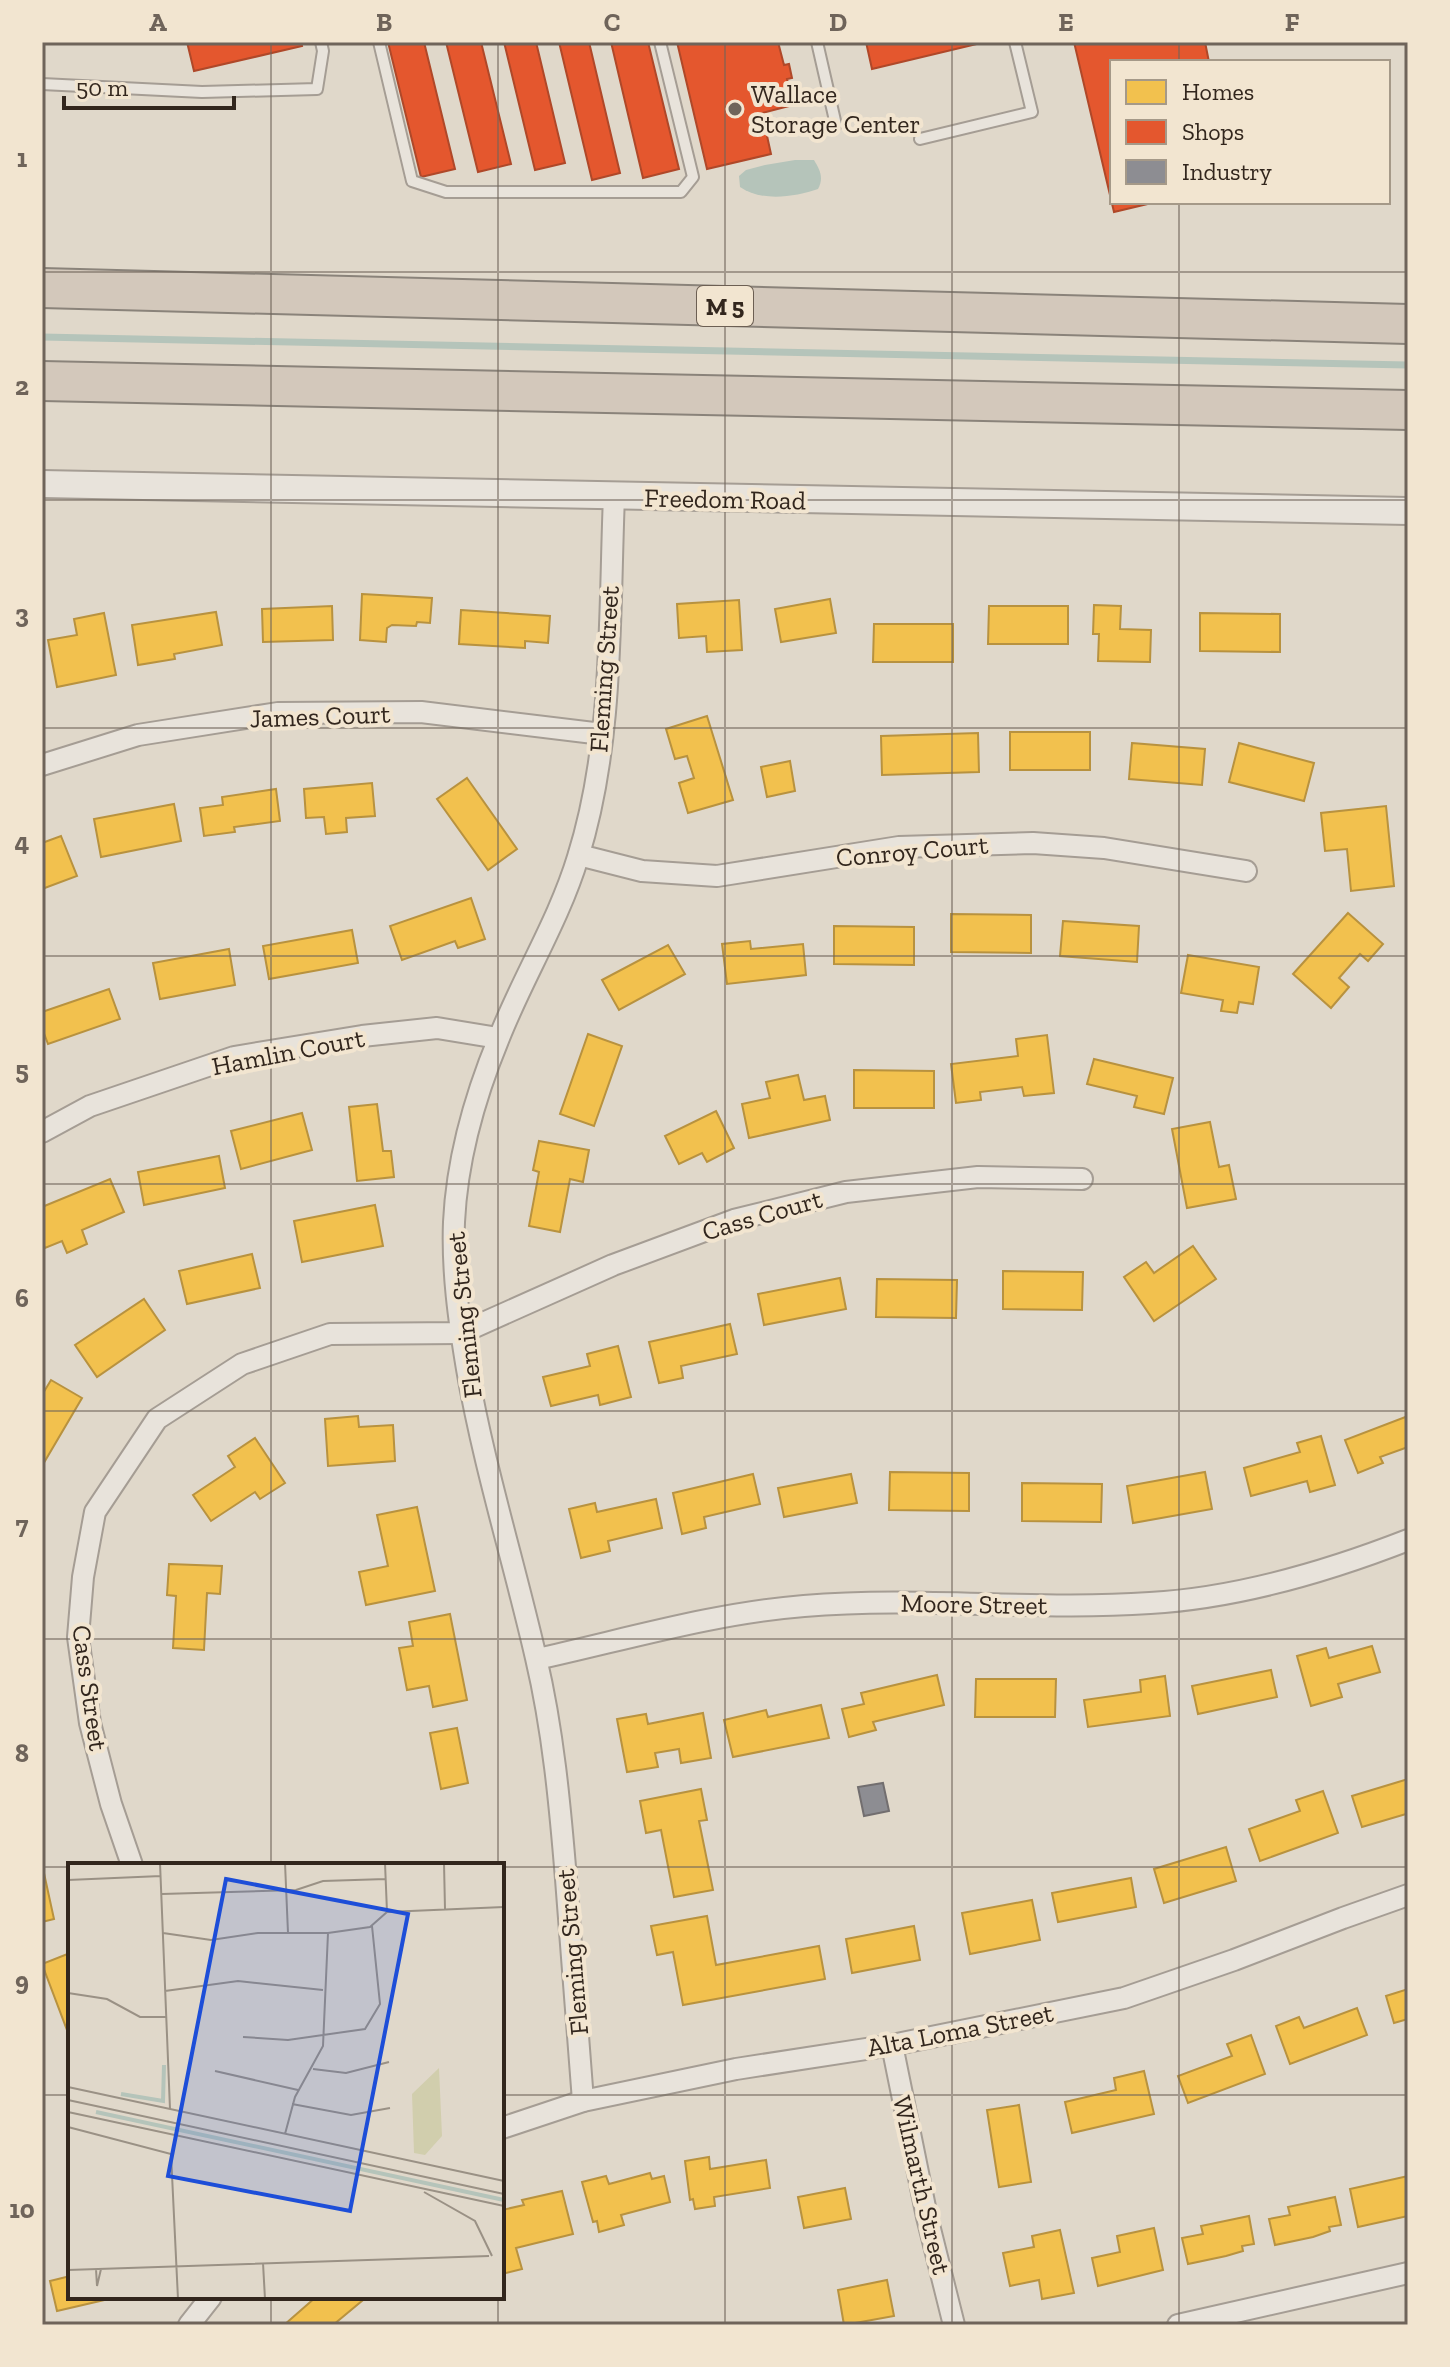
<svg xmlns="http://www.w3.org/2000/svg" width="1450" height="2367" font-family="'Zilla Slab',serif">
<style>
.water{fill:#b5c4ba}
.homes{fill:#f2c14e;stroke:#b8923f;stroke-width:2}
.shops{fill:#e4572e;stroke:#af4829;stroke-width:2}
.industry{fill:#8d8d92;stroke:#726e6f;stroke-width:2}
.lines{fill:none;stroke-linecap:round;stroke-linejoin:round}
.stream{stroke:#b5c4ba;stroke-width:7}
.service-casing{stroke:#a59d94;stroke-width:14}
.minor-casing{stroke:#a59d94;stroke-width:24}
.tertiary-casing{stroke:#a59d94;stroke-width:30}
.motorway-casing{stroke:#8a837a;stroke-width:42}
.service{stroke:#e8e3db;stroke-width:10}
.minor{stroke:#e8e3db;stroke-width:20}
.tertiary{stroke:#e8e3db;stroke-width:26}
.motorway{stroke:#d3c8bb;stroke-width:38}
.grid{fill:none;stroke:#6f645a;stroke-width:2;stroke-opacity:0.55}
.poi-dot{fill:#6f645a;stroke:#f2e5d0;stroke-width:3}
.labels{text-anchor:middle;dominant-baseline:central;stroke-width:8;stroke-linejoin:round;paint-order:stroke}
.shield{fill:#f2e5d0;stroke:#6c5f53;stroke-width:2}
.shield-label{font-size:24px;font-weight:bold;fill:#32261d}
.poi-label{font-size:26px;fill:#32261d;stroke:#f2e5d0;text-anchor:start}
.street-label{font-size:26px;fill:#32261d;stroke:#f2e5d0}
.inset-river{fill:none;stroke:#b5c4ba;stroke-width:4}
.inset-road{fill:none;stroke:#9a9185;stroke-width:2}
.view{fill:#1d4ed8;fill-opacity:0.15;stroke:#1d4ed8;stroke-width:4}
.inset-edge{fill:none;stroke:#32261d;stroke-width:4}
.neatline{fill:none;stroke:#6f645a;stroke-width:3}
.grid-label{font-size:26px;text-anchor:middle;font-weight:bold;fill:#6f645a}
</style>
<rect width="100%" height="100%" fill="#e0d8ca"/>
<path class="water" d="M795 160H814C820 170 824 178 818 189 795 197 761 202 740 187L739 176 746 170 765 165Z"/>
<g class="homes">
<polygon points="362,594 432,598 430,623 417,622 416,626 392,625 387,628 386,642 360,640"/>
<polygon points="830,599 836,633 781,642 775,609"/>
<polygon points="739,600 742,650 707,652 706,636 679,638 677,604"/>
<polygon points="1094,605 1121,606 1120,629 1151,630 1150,662 1098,661 1099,634 1093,634"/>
<polygon points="332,606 333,640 263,642 262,609"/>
<polygon points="989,606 1068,606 1068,644 988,644"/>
<polygon points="461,610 550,616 548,643 525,641 525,648 459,644"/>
<polygon points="216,612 222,645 174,654 175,659 138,665 132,625"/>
<polygon points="104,613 116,675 57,687 48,640 77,635 74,619"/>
<polygon points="1200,613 1280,614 1280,652 1200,651"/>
<polygon points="874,624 953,624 953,662 873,662"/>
<polygon points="707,716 733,800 688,813 679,783 694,778 687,756 675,759 666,729"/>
<rect x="1010" y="732" width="80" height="38"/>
<polygon points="978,733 979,772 882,775 881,736"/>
<polygon points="1132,743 1205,749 1202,785 1129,779"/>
<polygon points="1239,743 1314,763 1304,801 1229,782"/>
<polygon points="790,761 795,791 767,797 761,767"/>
<polygon points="467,778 517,849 488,870 437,799"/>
<polygon points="372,783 375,816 346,818 347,832 326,834 324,817 306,818 304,789"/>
<polygon points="276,789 280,821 234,827 235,832 204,836 200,808 223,805 222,797"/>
<polygon points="174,804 181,841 101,857 94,819"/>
<polygon points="1386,806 1394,886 1351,891 1347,849 1325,851 1321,813"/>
<polygon points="61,836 77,876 42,889 42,843"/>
<polygon points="471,898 485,939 458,948 455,941 402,960 390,926"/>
<polygon points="1348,913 1383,944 1368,961 1360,954 1339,978 1349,987 1331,1008 1293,974"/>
<polygon points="951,914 1031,915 1031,953 951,952"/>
<polygon points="1063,921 1139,926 1137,962 1060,956"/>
<polygon points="834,926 914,927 914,965 834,964"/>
<polygon points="352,930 358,963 269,979 263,946"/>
<polygon points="750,941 751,949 803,944 806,975 727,984 722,944"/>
<polygon points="668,945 685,974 619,1010 602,980"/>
<polygon points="229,949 235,985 160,999 153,963"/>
<polygon points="1188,955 1259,967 1253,1004 1239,1002 1237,1013 1221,1011 1223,1000 1181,993"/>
<polygon points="109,989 120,1019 48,1044 42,1028 42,1012"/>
<polygon points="588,1034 622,1046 594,1126 560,1114"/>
<polygon points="1047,1035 1054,1093 1024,1096 1022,1087 980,1092 981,1100 956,1103 951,1064 1018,1056 1016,1039"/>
<polygon points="1094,1059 1173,1078 1164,1114 1134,1107 1137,1096 1087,1084"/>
<polygon points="854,1070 934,1071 934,1108 854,1108"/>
<polygon points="798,1075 804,1100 825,1096 830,1120 749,1138 742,1104 770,1098 766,1082"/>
<polygon points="377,1104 383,1151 391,1151 394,1177 357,1181 349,1107"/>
<polygon points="716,1111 734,1148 707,1162 702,1153 679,1164 665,1136"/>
<polygon points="302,1113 312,1150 241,1169 231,1131"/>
<polygon points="1210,1122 1219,1167 1229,1165 1236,1199 1187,1208 1172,1129"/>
<polygon points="539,1141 589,1150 583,1182 570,1179 560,1232 529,1226 539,1172 533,1170"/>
<polygon points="219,1156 225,1188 144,1205 138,1172"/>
<polygon points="110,1179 124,1212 82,1230 87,1244 67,1253 62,1241 45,1248 42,1240 42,1207"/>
<polygon points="375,1205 383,1246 302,1262 294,1221"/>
<polygon points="1193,1246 1216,1279 1154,1321 1124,1277 1146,1262 1154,1273"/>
<polygon points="252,1254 260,1288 187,1304 179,1271"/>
<polygon points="1003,1271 1083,1272 1082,1310 1003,1309"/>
<polygon points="840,1278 846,1309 764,1325 758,1294"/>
<polygon points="877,1279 957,1280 956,1318 876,1317"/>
<polygon points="144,1299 165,1330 97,1377 75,1345"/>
<polygon points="730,1324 737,1354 681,1366 683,1378 659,1383 649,1342"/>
<polygon points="618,1346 631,1397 600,1405 598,1395 551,1406 543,1377 590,1366 587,1354"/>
<polygon points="51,1380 82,1398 42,1466 42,1395"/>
<polygon points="358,1416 359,1427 393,1425 395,1461 328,1466 325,1419"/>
<polygon points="1408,1416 1408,1447 1380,1457 1383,1463 1358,1473 1345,1440"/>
<polygon points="1321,1436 1335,1485 1310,1492 1307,1481 1251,1496 1244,1468 1300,1452 1297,1443"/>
<polygon points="255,1438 285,1483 260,1499 255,1492 211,1521 193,1495 235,1467 228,1456"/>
<polygon points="890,1472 969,1473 969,1511 889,1510"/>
<polygon points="1205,1472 1212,1509 1133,1523 1127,1486"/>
<polygon points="753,1474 760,1504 704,1517 706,1528 682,1534 673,1493"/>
<polygon points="851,1474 857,1503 784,1517 778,1488"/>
<polygon points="1022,1483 1102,1484 1101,1522 1022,1521"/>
<polygon points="656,1499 662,1528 608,1541 610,1551 581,1558 569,1509 595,1503 597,1512"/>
<polygon points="417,1507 435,1591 366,1605 359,1572 388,1566 377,1515"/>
<polygon points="169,1564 222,1566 220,1594 207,1593 204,1650 173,1648 176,1596 167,1595"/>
<polygon points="450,1614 467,1700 433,1707 429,1686 407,1690 399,1648 413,1646 409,1622"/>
<polygon points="1372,1646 1380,1672 1338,1684 1342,1697 1311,1706 1297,1656 1326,1648 1329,1658"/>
<polygon points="1271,1670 1277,1697 1198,1714 1192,1686"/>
<polygon points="937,1675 944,1705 873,1722 876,1730 849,1737 842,1709 864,1704 861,1693"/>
<polygon points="1165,1676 1170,1716 1088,1727 1084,1700 1141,1692 1140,1680"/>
<polygon points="976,1679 1056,1679 1055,1717 975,1717"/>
<polygon points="821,1705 829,1738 733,1757 724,1720 766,1710 768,1717"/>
<polygon points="703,1713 711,1758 681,1763 679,1749 655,1753 658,1767 627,1772 617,1719 646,1714 648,1724"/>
<polygon points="457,1728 468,1783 441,1789 430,1733"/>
<polygon points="1408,1779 1408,1820 1406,1814 1362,1827 1352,1796"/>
<polygon points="701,1789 707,1820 699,1821 713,1890 674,1897 661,1830 646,1833 640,1801"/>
<polygon points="1323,1791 1338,1833 1260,1861 1249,1829 1300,1811 1296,1800"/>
<polygon points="1226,1847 1236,1881 1164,1903 1154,1869"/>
<polygon points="42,1864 54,1919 42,1922"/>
<polygon points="1131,1878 1136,1907 1058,1922 1052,1893"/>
<polygon points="1032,1900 1040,1940 970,1954 962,1913"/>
<polygon points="707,1916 716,1965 819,1946 825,1979 683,2005 673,1952 657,1955 651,1926"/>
<polygon points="914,1926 920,1960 852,1973 846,1939"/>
<polygon points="70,1953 70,2038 42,1964"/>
<polygon points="502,1973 505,1973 502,2030"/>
<polygon points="1408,1989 1408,2019 1394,2023 1386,1996"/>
<polygon points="1357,2008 1367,2035 1290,2064 1276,2026 1299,2017 1304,2028"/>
<polygon points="1251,2035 1265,2074 1188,2103 1178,2076 1232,2056 1227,2044"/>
<polygon points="1144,2071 1154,2114 1072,2133 1065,2102 1116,2090 1114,2078"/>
<polygon points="1019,2105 1031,2182 999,2187 987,2110"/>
<polygon points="709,2157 710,2169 766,2160 770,2188 714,2197 715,2206 695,2209 693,2199 690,2200 685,2161"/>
<polygon points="650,2173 652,2179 664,2176 670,2202 621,2215 624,2225 599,2232 597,2221 593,2222 582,2182 606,2176 609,2184"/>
<polygon points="1408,2176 1408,2216 1358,2227 1350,2189"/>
<polygon points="845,2188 851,2219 804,2228 798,2197"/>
<polygon points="562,2191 573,2234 516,2248 522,2269 502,2274 502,2210 524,2205 522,2200"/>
<polygon points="1335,2197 1341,2225 1329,2227 1330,2231 1313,2237 1275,2245 1269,2219 1290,2215 1288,2207"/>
<polygon points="1249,2216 1254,2244 1242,2246 1243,2251 1226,2256 1188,2264 1182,2238 1203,2234 1201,2226"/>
<polygon points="1154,2228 1163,2270 1098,2286 1092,2258 1120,2252 1117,2236"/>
<polygon points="1060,2230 1074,2293 1042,2299 1039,2280 1010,2286 1003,2253 1034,2247 1032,2236"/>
<polygon points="70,2276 70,2297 113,2298 57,2311 50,2281"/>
<polygon points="887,2280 894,2316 844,2325 838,2290"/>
<polygon points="316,2297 361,2297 363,2300 333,2325 284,2325"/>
</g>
<g class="shops">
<polygon points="187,42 301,42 302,46 194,71"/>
<polygon points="388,42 424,42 455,169 421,177"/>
<polygon points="446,42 481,42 511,164 478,172"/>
<polygon points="504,42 536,42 565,163 535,170"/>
<polygon points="559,42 589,42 620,173 592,180"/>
<polygon points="611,42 648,42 679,169 643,178"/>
<polygon points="677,42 778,42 784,65 789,64 792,78 787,79 793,105 762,113 771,154 707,169"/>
<polygon points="866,42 985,42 872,69"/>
<polygon points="1074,42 1205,42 1209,62 1112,62 1112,202 1156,202 1114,212"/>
</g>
<polygon class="industry" points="883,1783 889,1811 864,1816 858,1787"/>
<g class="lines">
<polyline class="stream" points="42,337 1408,365"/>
<defs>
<g id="service">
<polyline points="379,42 412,181 446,192 681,192 693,177 660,42"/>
<polyline points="817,42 836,125"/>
<polyline points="42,84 202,92 317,89 323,51 321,42"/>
<polyline points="920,139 1032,112 1015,42"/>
</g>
<g id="minor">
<polyline points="42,765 138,735 278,713 421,712 602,734"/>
<polyline points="579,855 642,871 717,876 899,847 1033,843 1104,848 1246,871"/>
<polyline points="42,1132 90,1106 234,1057 362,1036 437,1028 498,1038"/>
<path d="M537 1659C624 1640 714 1613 804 1606 919 1596 1035 1611 1150 1603 1237 1598 1326 1572 1408 1540"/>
<polyline points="132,1865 111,1804 90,1723 78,1637 83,1577 95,1512 157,1419 242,1364 330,1334 461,1333 613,1265 734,1220 846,1192 978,1177 1082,1179"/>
<polyline points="892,2045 927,2217 954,2325"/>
<path d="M583 2101C578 2027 572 1953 566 1879 560 1805 553 1730 536 1658 514 1562 484 1467 467 1369 459 1321 452 1271 454 1222 457 1159 475 1096 499 1038 523 977 559 920 578 857 614 742 609 615 614 496"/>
<polyline points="502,2128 583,2101 736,2069 892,2045 1124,1998 1234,1960 1343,1918 1408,1895"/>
<polyline points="189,2325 211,2297"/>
<polyline points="1178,2325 1408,2273"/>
</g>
<polyline id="tertiary" points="42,484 1408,511"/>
<g id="motorway">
<polyline points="42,288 1408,324"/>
<polyline points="42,381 1408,410"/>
</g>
</defs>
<use href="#service" class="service-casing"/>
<use href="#minor" class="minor-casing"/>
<use href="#tertiary" class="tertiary-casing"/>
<use href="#motorway" class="motorway-casing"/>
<use href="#service" class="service"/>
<use href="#minor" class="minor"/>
<use href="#tertiary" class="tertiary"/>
<use href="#motorway" class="motorway"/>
</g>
<path class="grid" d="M271 42V1865M498 42V1865M725 42V2325M952 42V2325M1179 42V62M1179 202V2325M42 272H1408M42 500H1408M42 728H1408M42 956H1408M42 1184H1408M42 1411H1408M42 1639H1408M42 1867H70M502 1867H1408M42 2095H70M502 2095H1408M271 2297V2325M498 2297V2325"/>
<circle class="poi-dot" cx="735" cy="109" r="8"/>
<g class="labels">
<rect class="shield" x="697" y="286" width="56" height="40" rx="6"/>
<g class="shield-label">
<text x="725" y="306">M 5</text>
</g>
<g class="poi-label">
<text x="751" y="94">Wallace<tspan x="751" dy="30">Storage Center</tspan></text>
</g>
<g class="street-label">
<text transform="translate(725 499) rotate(1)">Freedom Road</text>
<text transform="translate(604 669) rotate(-86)">Fleming Street</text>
<text transform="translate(320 716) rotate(-2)">James Court</text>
<text transform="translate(912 851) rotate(-5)">Conroy Court</text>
<text transform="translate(288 1052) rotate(-11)">Hamlin Court</text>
<text transform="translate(762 1215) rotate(-16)">Cass Court</text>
<text transform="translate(464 1315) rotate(-96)">Fleming Street</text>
<text transform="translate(974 1604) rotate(1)">Moore Street</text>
<text transform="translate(90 1688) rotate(82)">Cass Street</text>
<text transform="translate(572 1952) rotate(-95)">Fleming Street</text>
<text transform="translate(960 2030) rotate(-11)">Alta Loma Street</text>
<text transform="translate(922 2185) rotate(77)">Wilmarth Street</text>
</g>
</g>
<g transform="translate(68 1863)">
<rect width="436" height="436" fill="#e0d8ca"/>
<path d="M371 205 374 273 357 292 346 290 344 231Z" fill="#d1cead"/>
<path class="inset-river" d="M53 231 95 238 96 202M28 249 436 337"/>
<path class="inset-road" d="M92 0 102 246M217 0 220 70M317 0 319 49M376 0 377 46M0 17 93 13M94 31 228 27 255 18 318 16M95 70 143 77 190 70H260L302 64 319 49 436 44M97 128 170 118 255 127M0 130 39 136 72 154H98M175 174 220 177 297 166 312 141 304 63M245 206 278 210 321 199M147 208 230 227M0 224 436 318M0 237 436 331M224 241 283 252 322 245M0 249 436 343M0 264 103 291 110 436M217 271 227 234 255 183 260 70M356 329 407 358 424 393M195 400 197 436M28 406 29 423 33 406M0 407 421 393"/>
<path class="view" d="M158 16 340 51 282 348 100 313Z"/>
<rect width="436" height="436" class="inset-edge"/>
</g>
<rect width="1450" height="2367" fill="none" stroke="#f2e5d0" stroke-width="88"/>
<rect x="1110" y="60" width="280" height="144" fill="#f2e5d0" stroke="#a59988" stroke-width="2"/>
<rect x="1126" y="80" width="40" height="24" fill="#f2c14e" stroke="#a59988" stroke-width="2"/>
<text x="1182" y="100" font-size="24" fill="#32261d">Homes</text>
<rect x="1126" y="120" width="40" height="24" fill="#e4572e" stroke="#a59988" stroke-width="2"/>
<text x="1182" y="140" font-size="24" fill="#32261d">Shops</text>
<rect x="1126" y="160" width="40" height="24" fill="#8d8d92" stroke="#a59988" stroke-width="2"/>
<text x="1182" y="180" font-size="24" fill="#32261d">Industry</text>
<path d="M64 96v12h170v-12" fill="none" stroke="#32261d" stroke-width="4"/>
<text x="76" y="96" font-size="24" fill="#32261d" stroke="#f2e5d0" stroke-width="6" paint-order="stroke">50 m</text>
<rect x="44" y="44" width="1362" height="2279" class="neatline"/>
<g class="grid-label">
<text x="158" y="31">A</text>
<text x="384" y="31">B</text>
<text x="612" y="31">C</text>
<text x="838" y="31">D</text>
<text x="1066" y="31">E</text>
<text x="1292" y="31">F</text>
<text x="22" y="167">1</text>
<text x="22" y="395">2</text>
<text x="22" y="623">3</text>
<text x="22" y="851">4</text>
<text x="22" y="1079">5</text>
<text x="22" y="1307">6</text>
<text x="22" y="1534">7</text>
<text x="22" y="1762">8</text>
<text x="22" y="1990">9</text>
<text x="22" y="2218">10</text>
</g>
</svg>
